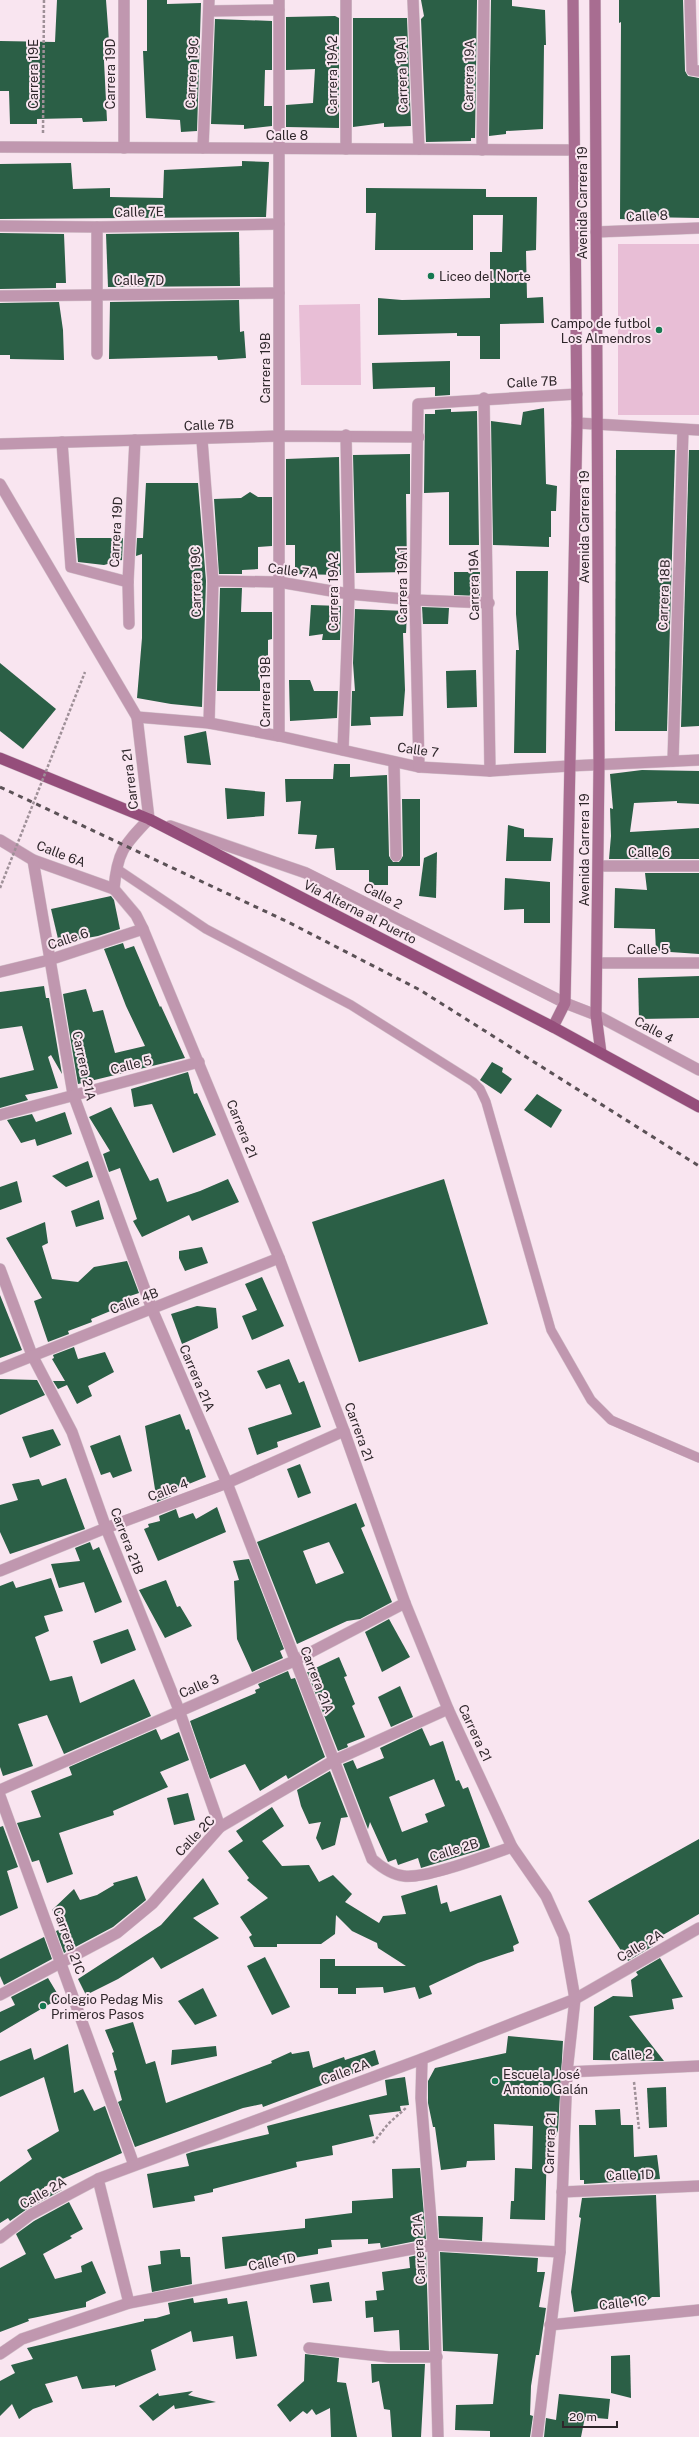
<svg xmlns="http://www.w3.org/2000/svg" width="699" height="2437" font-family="'Public Sans',sans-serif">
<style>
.green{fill:#e8bed6}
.building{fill:#2b5f46;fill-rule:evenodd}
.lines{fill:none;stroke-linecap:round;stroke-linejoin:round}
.service-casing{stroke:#d4c3cc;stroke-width:10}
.minor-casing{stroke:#d4c3cc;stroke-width:12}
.tertiary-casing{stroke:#d4c3cc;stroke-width:12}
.secondary-casing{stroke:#d4c3cc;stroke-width:12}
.primary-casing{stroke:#d4c3cc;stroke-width:12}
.path{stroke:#9f9098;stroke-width:2.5;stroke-dasharray:3 2;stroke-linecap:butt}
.service{stroke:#c097af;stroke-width:9}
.minor{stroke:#c097af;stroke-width:11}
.tertiary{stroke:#c097af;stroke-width:11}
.secondary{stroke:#a86d91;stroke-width:11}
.primary{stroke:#954e7b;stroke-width:11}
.rail{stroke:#5b5156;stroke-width:3;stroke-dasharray:5 5;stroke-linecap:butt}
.path-bridge{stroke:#9f9098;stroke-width:2.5;stroke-dasharray:3 2;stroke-linecap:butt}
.poi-dot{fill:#157850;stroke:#f9e5f0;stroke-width:1.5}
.labels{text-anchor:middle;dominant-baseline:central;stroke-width:4;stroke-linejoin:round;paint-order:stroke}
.street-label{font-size:13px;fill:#2e262a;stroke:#f9e5f0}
.poi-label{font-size:13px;fill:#2e262a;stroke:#f9e5f0;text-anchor:start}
</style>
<rect width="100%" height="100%" fill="#f9e5f0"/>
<g class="green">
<rect x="618" y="244" width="81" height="171"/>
<polygon points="360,304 361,385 301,385 299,305"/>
</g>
<g class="building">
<polygon points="57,0 106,0 109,41 103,41 107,121 83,122 82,118 37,119 37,124 10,124 9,91 0,91 0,41 55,42"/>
<polygon points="147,0 167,0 167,4 201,3 197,131 181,132 180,120 146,118 143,51 147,51"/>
<polygon points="421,0 477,0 475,138 471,138 471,141 426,142 421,19 424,16"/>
<polygon points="491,0 512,0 512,6 545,10 546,45 544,45 543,129 506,131 506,134 489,136"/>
<polygon points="619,0 683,0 685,71 688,76 699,78 699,218 643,217 643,220 620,219 621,22 619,23"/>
<polygon points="335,16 339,18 339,128 286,127 286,105 313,103 315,69 286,70 286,17"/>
<polygon points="353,18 407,18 411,126 384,127 384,123 353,127"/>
<polygon points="215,19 272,21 272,70 265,70 264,106 272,106 272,126 244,129 244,125 211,124"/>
<polygon points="242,161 269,162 266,217 0,219 0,164 71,163 73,189 110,188 110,197 163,198 164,170 242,166"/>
<polygon points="366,188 486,189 486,197 537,197 536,250 526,251 527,298 543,297 544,323 500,324 500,359 480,359 480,336 457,336 457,333 378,335 378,298 402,300 490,298 490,252 502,252 503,215 473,215 473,250 375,250 376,213 366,213"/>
<polygon points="239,232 240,286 108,287 106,234"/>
<polygon points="0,233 64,234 66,283 56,283 56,288 0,289"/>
<polygon points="239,300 240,332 244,331 246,358 218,360 217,356 109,359 110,302"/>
<polygon points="59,302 63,330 64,360 10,359 10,355 0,355 0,303"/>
<polygon points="450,361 450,395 435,396 435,387 373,389 372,363"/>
<polygon points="544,408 546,484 557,486 556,511 551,511 551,537 549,537 549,547 493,545 491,421 521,425 523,412"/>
<polygon points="451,409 451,412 477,411 479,545 449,545 449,492 424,493 425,414 435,414 435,410"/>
<polygon points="616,450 675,450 667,731 615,731"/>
<polygon points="689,450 699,450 699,726 681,727"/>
<polygon points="410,454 410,494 406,494 407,572 356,573 353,455"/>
<polygon points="339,457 341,575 295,574 295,545 286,545 286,459"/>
<polygon points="146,483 198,483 206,581 202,707 171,704 137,698 142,638 142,554 136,556 137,538 143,538"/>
<polygon points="250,492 258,497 272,497 272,546 258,547 258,569 242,570 242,574 219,574 214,499 241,498"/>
<polygon points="76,538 123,538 122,560 104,565 78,562"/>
<polygon points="516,571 548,571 546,753 514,753 516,650 519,650 516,614"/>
<polygon points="454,572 480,572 480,596 454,595"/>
<polygon points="220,588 242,588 241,612 272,612 272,639 268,640 268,663 260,663 260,691 217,691"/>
<polygon points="311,605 341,606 340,640 322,640 323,634 309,636"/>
<polygon points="422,607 449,608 448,624 423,624"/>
<polygon points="355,609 407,611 406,633 403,633 405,690 403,716 370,717 371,725 351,726 352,691 355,691 353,663"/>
<polygon points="0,663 56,709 23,749 0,731"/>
<polygon points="476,670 477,707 447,708 446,671"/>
<polygon points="289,680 310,680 314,691 338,691 337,718 290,721"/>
<polygon points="206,731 211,765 187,763 184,736"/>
<polygon points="334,764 350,764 350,777 387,775 389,856 393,862 399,862 403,856 402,799 420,799 420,866 388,866 388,885 369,885 369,870 336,870 334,848 315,849 317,835 298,834 301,801 286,802 285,779 333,779"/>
<polygon points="642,770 699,771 699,804 677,803 677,801 634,803 630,832 699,828 699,859 609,859 611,836 610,808 613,809 610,774"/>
<polygon points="225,788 265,792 264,816 227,819"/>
<polygon points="508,825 524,829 524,837 553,838 551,861 506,861"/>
<polygon points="437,852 436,898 419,896 424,858"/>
<polygon points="645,873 699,873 699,954 656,951 655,929 614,928 615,888 647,890"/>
<polygon points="505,878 550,882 550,923 524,923 524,909 504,910"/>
<polygon points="111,896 114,900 120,929 98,936 59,943 51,909"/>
<polygon points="123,943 125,949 134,946 160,1007 161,1006 185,1058 78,1084 63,994 86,989 93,1012 103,1010 115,1053 145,1046 126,1006 104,949"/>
<polygon points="699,976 699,1018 639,1019 638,978"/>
<polygon points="44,986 46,998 49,998 62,1074 51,1055 48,1057 58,1088 25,1095 28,1100 0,1108 0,1078 34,1070 22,1026 0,1029 0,992"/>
<polygon points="492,1062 503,1068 502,1072 512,1079 501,1094 480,1080"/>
<polygon points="188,1072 194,1094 197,1093 216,1135 173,1153 152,1104 134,1107 131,1089"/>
<polygon points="537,1094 562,1110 551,1128 524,1110"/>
<polygon points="111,1107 150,1181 158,1178 167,1202 200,1191 228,1179 239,1202 192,1221 189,1215 142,1237 133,1221 137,1219 120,1168 109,1172 103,1154 110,1151 89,1117"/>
<polygon points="65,1112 72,1134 37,1146 35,1139 21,1143 7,1120 32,1114 36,1122"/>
<polygon points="88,1161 93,1177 66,1187 52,1176"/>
<polygon points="444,1179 488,1324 359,1362 312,1222"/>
<polygon points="17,1181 22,1202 0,1210 0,1187"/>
<polygon points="99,1200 104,1219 76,1227 71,1211"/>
<polygon points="45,1222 48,1243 42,1246 52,1279 78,1282 94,1267 127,1261 139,1293 127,1297 130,1303 91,1319 92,1322 68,1331 69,1334 48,1342 34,1301 42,1298 6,1238"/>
<polygon points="202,1247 208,1263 185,1271 179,1258 179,1251"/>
<polygon points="262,1277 284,1326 252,1340 242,1316 257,1310 245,1284"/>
<polygon points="0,1295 22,1350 0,1358"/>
<polygon points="197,1306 216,1308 218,1328 182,1344 171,1314"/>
<polygon points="74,1347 78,1359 105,1352 114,1372 88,1386 92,1396 77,1404 67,1385 58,1389 53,1381 65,1381 52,1359 54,1358 53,1355"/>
<polygon points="289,1359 299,1383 304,1381 321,1427 277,1442 278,1447 257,1455 248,1428 292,1414 280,1384 266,1389 257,1371"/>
<polygon points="0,1379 37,1380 45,1395 0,1415"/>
<polygon points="180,1414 186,1430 189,1429 206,1477 169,1492 171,1496 157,1502 145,1426"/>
<polygon points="53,1429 61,1445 30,1458 22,1437"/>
<polygon points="120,1435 132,1471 113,1478 110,1472 101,1475 90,1446"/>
<polygon points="300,1464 311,1493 298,1498 287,1469"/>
<polygon points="66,1478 85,1529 10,1554 0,1532 0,1505 18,1500 12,1484 39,1479 42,1486"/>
<path d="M356 1503 365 1526 361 1528 392 1602 360 1619 347 1621 297 1644 257 1542ZM329 1542 344 1573 316 1584 303 1551Z"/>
<polygon points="217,1507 226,1532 158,1561 144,1529 149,1527 148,1524 160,1521 159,1516 176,1509 179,1518 193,1513 196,1519"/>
<polygon points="90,1542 93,1550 99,1547 122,1602 95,1613 84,1582 59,1588 51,1564 80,1561 75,1548"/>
<polygon points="249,1559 284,1649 280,1651 283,1658 252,1672 237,1639 234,1581 239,1580 233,1561"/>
<polygon points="51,1578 63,1611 44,1616 49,1631 35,1637 50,1681 72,1676 80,1703 134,1679 151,1716 64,1754 47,1715 18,1724 33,1766 3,1776 0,1767 0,1586 13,1581 16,1588"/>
<polygon points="166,1580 177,1607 180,1606 192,1626 165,1638 139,1590"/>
<polygon points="389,1619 410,1657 382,1672 365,1632"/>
<polygon points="128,1629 136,1650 101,1664 93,1641"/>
<polygon points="339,1657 347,1676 344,1677 355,1704 352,1706 365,1737 347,1744 348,1747 338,1751 307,1672"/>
<polygon points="288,1671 291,1679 295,1678 325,1757 288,1779 286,1775 260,1791 245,1764 210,1779 190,1721 256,1693 255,1690 260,1688 258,1684"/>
<polygon points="400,1686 413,1717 391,1727 378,1697"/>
<path d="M422 1728 430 1746 443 1741 456 1781 459 1780 463 1789 468 1787 490 1847 421 1868 418 1858 398 1865 396 1859 388 1862 370 1822 368 1829 343 1764 353 1760 357 1769 384 1758 380 1748ZM434 1779 445 1806 425 1814 428 1822 402 1832 389 1797Z"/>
<polygon points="156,1729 161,1740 179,1732 189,1760 160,1772 168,1787 113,1811 114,1815 59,1833 73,1874 47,1883 39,1860 32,1862 17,1823 41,1817 31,1791 72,1775 69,1767"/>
<polygon points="330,1771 348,1817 341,1818 335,1845 322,1850 316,1838 321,1822 309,1824 301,1806 297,1790"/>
<polygon points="188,1793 195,1820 174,1825 167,1798"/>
<polygon points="272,1807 284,1826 262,1841 282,1866 309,1865 319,1882 333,1875 352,1894 345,1902 379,1923 383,1916 406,1914 401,1896 437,1885 441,1904 447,1902 450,1912 501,1895 519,1943 513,1946 514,1951 478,1963 429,1986 432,1994 419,1999 415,1987 384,1993 383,1987 356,1988 356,1994 338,1994 338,1988 320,1988 320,1959 335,1959 335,1966 406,1966 378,1948 377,1943 352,1931 336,1915 335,1934 321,1944 277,1944 277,1947 254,1947 249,1937 252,1935 240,1917 268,1898 247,1880 249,1878 228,1851 243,1841 236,1831"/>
<polygon points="3,1826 18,1867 7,1871 18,1908 0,1916 0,1827"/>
<polygon points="699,1839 699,1914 651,1942 653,1946 628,1961 588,1901"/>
<polygon points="137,1876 146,1900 113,1927 64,1953 56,1931 61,1929 52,1910 74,1889 80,1900 97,1895 114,1885 113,1883"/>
<polygon points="203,1878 219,1904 193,1918 219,1938 161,1969 153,1957 118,1979 86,1995 78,1979 161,1925"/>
<polygon points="44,1937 52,1959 4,1985 0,1976 0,1959"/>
<polygon points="265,1957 290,2007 272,2015 247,1966"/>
<polygon points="660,1958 683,1997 672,1999 674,2009 629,2016 664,2061 593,2060 594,2007 613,1996 633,1997 631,1980 638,1975 636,1972"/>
<polygon points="48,1978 60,1998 0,2033 0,2012 15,2005 11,1997"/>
<polygon points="203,1988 217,2016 195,2025 178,2001"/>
<polygon points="133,2022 146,2064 155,2061 166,2103 272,2063 271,2061 291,2052 292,2054 309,2051 313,2068 344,2057 345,2060 375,2050 379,2064 263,2107 262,2104 243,2108 135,2147 118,2102 122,2100 114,2071 117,2070 112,2053 114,2052 105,2030"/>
<polygon points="508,2036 563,2041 558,2130 553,2145 547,2145 545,2220 510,2219 511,2201 514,2201 515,2168 532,2169 533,2126 494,2124 495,2160 467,2161 466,2167 441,2170 435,2127 433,2127 428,2103 428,2081 435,2068 506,2053"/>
<polygon points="68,2044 74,2093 83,2089 94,2111 105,2106 122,2153 44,2187 45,2193 62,2190 27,2209 10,2221 8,2218 0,2223 0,2182 32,2159 27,2150 59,2131 44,2077 0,2097 0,2061 31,2048 34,2060"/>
<polygon points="216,2046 217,2056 171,2065 172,2050"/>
<polygon points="405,2077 409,2105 400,2106 401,2111 369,2115 374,2136 332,2146 333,2155 296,2162 297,2167 213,2189 213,2192 194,2196 195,2201 153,2208 147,2174 189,2166 186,2154 192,2152 269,2134 267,2126 387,2095 385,2080"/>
<polygon points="666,2087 667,2127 649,2128 647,2088"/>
<polygon points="620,2109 621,2125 633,2125 634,2157 657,2155 660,2179 584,2184 584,2180 580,2180 579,2125 596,2125 595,2110"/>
<polygon points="420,2168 426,2239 381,2248 380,2243 368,2244 368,2239 331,2240 332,2247 318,2249 318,2254 225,2269 222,2237 305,2228 305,2219 352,2213 352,2201 393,2198 392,2169"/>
<polygon points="656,2195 660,2297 652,2297 647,2301 574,2312 571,2292 581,2218 579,2217 582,2198"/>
<polygon points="69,2202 83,2229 70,2236 72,2238 43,2254 55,2279 82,2272 81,2266 92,2261 106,2293 86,2302 86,2307 28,2319 29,2321 0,2332 0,2268 26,2254 16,2234 34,2221"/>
<polygon points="438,2216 483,2217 482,2241 439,2238"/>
<polygon points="180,2249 181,2257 190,2257 192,2284 152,2292 148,2266 161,2264 160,2251"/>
<polygon points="440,2252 538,2258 537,2272 545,2272 539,2307 546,2308 539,2355 536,2355 531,2386 530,2415 533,2416 530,2437 490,2437 490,2431 455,2430 456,2405 493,2404 498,2354 443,2351"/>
<polygon points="426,2253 429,2350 400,2350 399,2330 374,2332 373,2317 366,2318 365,2301 377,2300 376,2291 384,2290 382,2272 410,2268 409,2257"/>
<polygon points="329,2282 332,2301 313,2303 310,2285"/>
<polygon points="193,2298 194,2303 227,2298 228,2304 247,2301 257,2356 236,2359 233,2336 193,2342 191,2331 151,2350 156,2370 115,2387 115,2385 82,2389 77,2376 45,2384 53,2402 33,2409 19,2419 12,2404 0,2416 0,2381 15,2373 11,2365 33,2359 27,2348 144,2321 144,2319 156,2318 170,2314 168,2303"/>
<polygon points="305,2354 339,2358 337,2382 346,2383 357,2437 331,2437 330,2408 316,2415 312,2409 307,2414 303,2411 290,2422 277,2405 304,2381"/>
<polygon points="630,2355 631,2398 611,2393 611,2356"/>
<polygon points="371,2364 425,2364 421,2437 392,2437 390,2410 384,2409 379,2381 372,2383"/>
<polygon points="193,2391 188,2395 216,2402 175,2409 174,2405 153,2421 139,2406 158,2393 159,2396"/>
<polygon points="559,2394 610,2399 608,2419 585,2417 581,2437 544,2437 546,2418 556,2420"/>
</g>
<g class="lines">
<defs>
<polyline id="service" points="117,869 206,929 351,1005 473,1082 480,1089 486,1102 551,1330 591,1400 611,1420 699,1458"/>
<g id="minor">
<polyline points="124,0 124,148"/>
<polyline points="346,0 346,149"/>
<polyline points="413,0 419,149"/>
<polyline points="690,0 692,70 699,71"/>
<polyline points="209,11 279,10"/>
<polyline points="0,147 575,150"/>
<polyline points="203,148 209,0"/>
<polyline points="482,150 484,0"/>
<polyline points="0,226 97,227 279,224"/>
<polyline points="596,232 699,228"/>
<polyline points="0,296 279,293"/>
<polyline points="97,354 97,227"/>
<polyline points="484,398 490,771"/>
<polyline points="577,423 699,430"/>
<polyline points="202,440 213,581 209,723"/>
<polyline points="62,442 71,567 128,582"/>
<polyline points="0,444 279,436 419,437"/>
<path d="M0 484 137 717 149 819C124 845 117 852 114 889L136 915 143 929 279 1258 344 1431 405 1603 448 1709 512 1847 546 1896 564 1936 575 1999 567 2072 560 2252 537 2437"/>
<polyline points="213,581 279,582 349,594 415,600 489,603"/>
<polyline points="129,624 128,582 135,440"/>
<polyline points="137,717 209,723 279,736 419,767 490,771 569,766"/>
<polyline points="279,736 279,0"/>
<polyline points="343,750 349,594 346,435"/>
<polyline points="673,761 683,430"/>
<polyline points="394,762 396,856"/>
<polyline points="419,767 415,600 418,404 577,394"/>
<polyline points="170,826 306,873 565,1003 596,1015 699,1070"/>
<polyline points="0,840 33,860 114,889"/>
<path d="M33 860 73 1094 152 1309 227 1483 372 1859C381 1867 392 1875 404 1876 426 1879 488 1855 512 1847"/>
<polyline points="599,866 699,866"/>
<polyline points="598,963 699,963"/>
<polyline points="0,972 49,960 143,929"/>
<polyline points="0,1115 199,1062"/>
<polyline points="0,1269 32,1355 72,1432 106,1528 179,1710 220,1827"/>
<polyline points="0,1369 279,1258"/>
<polyline points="0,1571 106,1528 227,1483 344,1431"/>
<polyline points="0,1790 294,1661 405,1603"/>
<polyline points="0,1796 134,2165"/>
<polyline points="0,1995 117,1933 152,1904 220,1827 333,1761 448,1709"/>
<polyline points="422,2059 421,2098 433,2245 438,2437"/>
<polyline points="567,2072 699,2066"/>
<polyline points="98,2179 129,2303"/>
<polyline points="562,2192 699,2186"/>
<polyline points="0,2238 30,2215 98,2179 422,2059 575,1999 699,1928"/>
<polyline points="550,2325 699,2310"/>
<polyline points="309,2348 389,2357 437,2357"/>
<polyline points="0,2354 22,2339 129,2303 433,2245 560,2252"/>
</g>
<polyline id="tertiary" points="569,766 699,760"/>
<g id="secondary">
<polyline points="595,0 599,765 596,1015 601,1053"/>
<polyline points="553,1027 565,1003 577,423 573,0"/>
</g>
<polyline id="primary" points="0,758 149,819 553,1027 699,1107"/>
</defs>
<use href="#service" class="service-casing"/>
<use href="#minor" class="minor-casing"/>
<use href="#tertiary" class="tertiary-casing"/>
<use href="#secondary" class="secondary-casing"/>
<use href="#primary" class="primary-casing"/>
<g class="path">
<polyline points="43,133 44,0"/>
<polyline points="634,2082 639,2129"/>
<polyline points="373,2143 388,2124 407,2107"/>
</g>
<use href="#service" class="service"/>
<use href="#minor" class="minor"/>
<use href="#tertiary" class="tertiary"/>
<use href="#secondary" class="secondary"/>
<use href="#primary" class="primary"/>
<polyline class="rail" points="0,787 288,922 420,990 699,1166"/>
<polyline class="path-bridge" points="0,888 85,672"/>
</g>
<g class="poi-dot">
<circle cx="431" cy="276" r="4"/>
<circle cx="659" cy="330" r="4"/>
<circle cx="43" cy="2006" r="4"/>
<circle cx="495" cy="2081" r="4"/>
</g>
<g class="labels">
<g class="street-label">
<text transform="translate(192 73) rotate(-87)">Carrera 19C</text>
<text transform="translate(33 74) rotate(-90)">Carrera 19E</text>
<text transform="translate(110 74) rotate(-90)">Carrera 19D</text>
<text transform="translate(332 75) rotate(-90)">Carrera 19A2</text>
<text transform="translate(402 75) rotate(-92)">Carrera 19A1</text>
<text transform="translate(469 75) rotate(-89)">Carrera 19A</text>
<text x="287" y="135">Calle 8</text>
<text transform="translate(582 203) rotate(-90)">Avenida Carrera 19</text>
<text transform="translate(139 212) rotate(-1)">Calle 7E</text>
<text transform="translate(647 216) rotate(-2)">Calle 8</text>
<text x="139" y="280">Calle 7D</text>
<text transform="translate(265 368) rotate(-90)">Carrera 19B</text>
<text transform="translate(532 382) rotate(-3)">Calle 7B</text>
<text transform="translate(209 425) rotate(-2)">Calle 7B</text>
<text transform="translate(584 527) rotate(-90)">Avenida Carrera 19</text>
<text transform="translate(116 532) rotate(-87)">Carrera 19D</text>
<text transform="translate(293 571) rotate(7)">Calle 7A</text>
<text transform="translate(196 582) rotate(-91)">Carrera 19C</text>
<text transform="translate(402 585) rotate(-90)">Carrera 19A1</text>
<text transform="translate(474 585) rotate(-91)">Carrera 19A</text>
<text transform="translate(333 592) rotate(-90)">Carrera 19A2</text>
<text transform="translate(664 595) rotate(-88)">Carrera 18B</text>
<text transform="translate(265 692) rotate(-90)">Carrera 19B</text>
<text transform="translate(418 750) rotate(8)">Calle 7</text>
<text transform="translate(130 779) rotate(-97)">Carrera 21</text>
<text transform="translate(584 850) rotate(-90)">Avenida Carrera 19</text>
<text x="649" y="852">Calle 6</text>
<text transform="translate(61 854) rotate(21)">Calle 6A</text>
<text transform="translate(383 896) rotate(27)">Calle 2</text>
<text transform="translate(360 912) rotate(27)">Vía Alterna al Puerto</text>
<text transform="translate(68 939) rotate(-18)">Calle 6</text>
<text x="648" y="949">Calle 5</text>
<text transform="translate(654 1030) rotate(28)">Calle 4</text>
<text transform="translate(131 1065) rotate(-14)">Calle 5</text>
<text transform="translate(84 1066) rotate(78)">Carrera 21A</text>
<text transform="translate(242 1129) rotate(68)">Carrera 21</text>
<text transform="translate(134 1301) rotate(-21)">Calle 4B</text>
<text transform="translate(197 1378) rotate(67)">Carrera 21A</text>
<text transform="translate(359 1432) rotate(70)">Carrera 21</text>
<text transform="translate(168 1490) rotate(-20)">Calle 4</text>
<text transform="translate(127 1541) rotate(69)">Carrera 21B</text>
<text transform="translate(317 1680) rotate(69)">Carrera 21A</text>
<text transform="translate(199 1686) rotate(-23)">Calle 3</text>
<text transform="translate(475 1733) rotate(65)">Carrera 21</text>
<text transform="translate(195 1836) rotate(-46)">Calle 2C</text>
<text transform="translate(454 1850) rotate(-17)">Calle 2B</text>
<text transform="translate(69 1941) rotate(70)">Carrera 21C</text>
<text transform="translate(640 1946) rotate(-30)">Calle 2A</text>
<text transform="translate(632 2055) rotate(-3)">Calle 2</text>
<text transform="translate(345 2072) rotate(-20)">Calle 2A</text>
<text transform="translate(550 2143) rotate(-88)">Carrera 21</text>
<text transform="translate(630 2175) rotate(-2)">Calle 1D</text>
<text transform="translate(43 2193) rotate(-29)">Calle 2A</text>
<text transform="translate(419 2249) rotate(-93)">Carrera 21A</text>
<text transform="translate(272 2262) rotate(-11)">Calle 1D</text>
<text transform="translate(623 2303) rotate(-6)">Calle 1C</text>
</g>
<g class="poi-label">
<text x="439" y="276">Liceo del Norte</text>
<text x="651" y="323" text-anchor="end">Campo de futbol<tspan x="651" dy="15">Los Almendros</tspan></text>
<text x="51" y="1999">Colegio Pedag Mis<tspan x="51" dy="15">Primeros Pasos</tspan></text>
<text x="503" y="2074">Escuela José<tspan x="503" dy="15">Antonio Galán</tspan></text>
</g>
</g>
<path d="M563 2421v6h54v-6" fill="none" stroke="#2e262a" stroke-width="2"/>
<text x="569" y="2421" font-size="12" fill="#2e262a" stroke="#f9e5f0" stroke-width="3" paint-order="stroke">20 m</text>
</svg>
